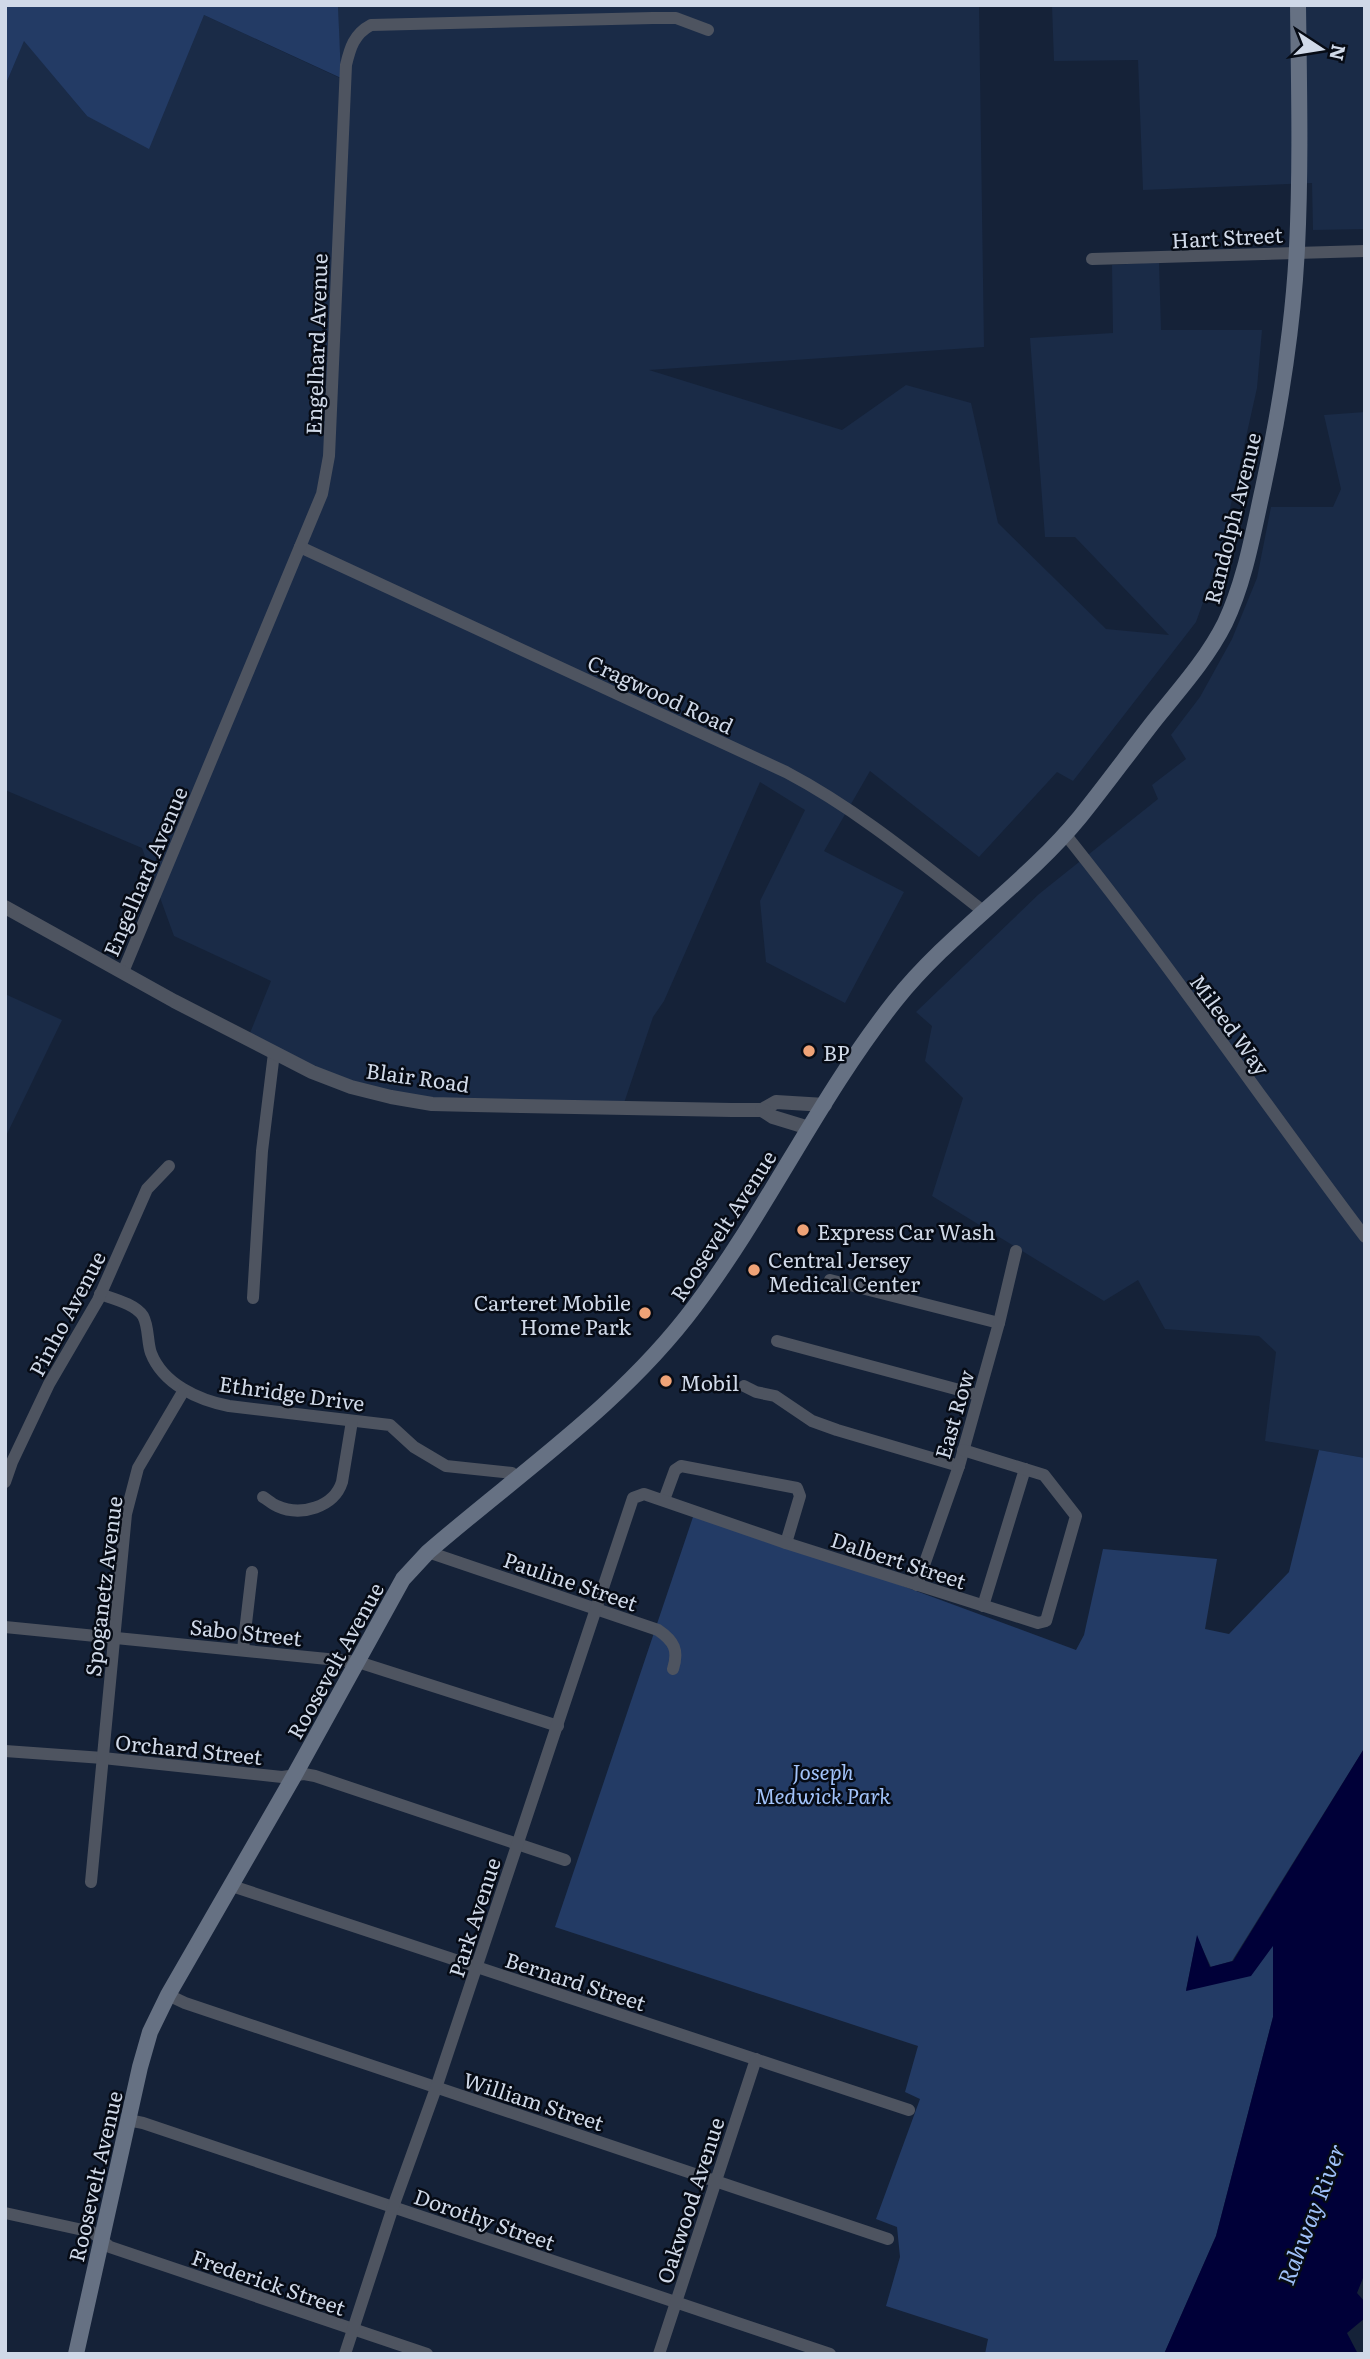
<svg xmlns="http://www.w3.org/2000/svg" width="1370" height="2359" font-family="Literata,serif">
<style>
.built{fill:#1a2b47}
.green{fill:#233b65}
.water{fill:#000038}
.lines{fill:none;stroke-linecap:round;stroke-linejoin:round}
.minor{stroke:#4e5460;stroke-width:12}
.tertiary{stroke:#4e5460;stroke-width:14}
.secondary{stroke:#667183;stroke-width:16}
.poi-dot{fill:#efa377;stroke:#060b15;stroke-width:2.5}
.labels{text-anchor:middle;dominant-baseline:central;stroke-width:5;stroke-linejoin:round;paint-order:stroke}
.street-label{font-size:21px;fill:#d0d9e8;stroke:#060b15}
.poi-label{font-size:21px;fill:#d0d9e8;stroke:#060b15;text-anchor:start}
.park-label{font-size:21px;font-style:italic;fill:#a2c3fa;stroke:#060b15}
.water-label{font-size:23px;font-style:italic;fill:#9fc0f8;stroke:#060b15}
</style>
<rect width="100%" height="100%" fill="#152238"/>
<g class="built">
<polygon points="338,5 979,5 984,347 649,370 842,430 906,385 971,403 998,523 1106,629 1169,635 1075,537 1045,537 1030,338 1113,333 1112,265 1159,262 1161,330 1262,330 1257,388 1219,558 1196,622 1073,781 1057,772 979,857 870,771 824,851 904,892 845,1003 766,962 760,901 805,810 760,782 664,1001 653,1017 622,1109 370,1094 248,1038 271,981 174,936 142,848 5,790 5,86 24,40 87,116 204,15 340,78"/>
<polygon points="1052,5 1365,5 1365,229 1313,230 1312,183 1143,190 1138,60 1054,61"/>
<polygon points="1365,412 1365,1458 1265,1441 1276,1352 1259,1336 1165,1329 1138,1280 1104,1301 932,1196 963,1098 925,1061 932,1026 916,1012 1039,894 1158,799 1152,785 1186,759 1171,735 1200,697 1232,639 1257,578 1271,507 1333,507 1341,489 1324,415"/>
<polygon points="5,994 62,1020 5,1138"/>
</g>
<g class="green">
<polygon points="5,5 338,5 341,78 204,15 149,149 87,116 24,41 5,86"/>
<polygon points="1319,1450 1365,1458 1365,1747 1232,1961 1211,1967 1197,1937 1186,1990 1273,1945 1273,2017 1216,2236 1164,2354 985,2354 988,2339 886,2306 900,2257 897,2227 876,2219 920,2099 905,2092 918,2046 555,1927 694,1514 786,1543 1076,1650 1084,1635 1103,1549 1217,1559 1205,1629 1229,1634 1289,1572"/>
</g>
<polygon class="water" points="1365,1747 1365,2273 1357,2293 1365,2302 1365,2318 1347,2333 1358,2354 1164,2354 1216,2236 1273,2017 1273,1946 1251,1976 1186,1991 1197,1935 1210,1967 1233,1961"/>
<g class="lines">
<g class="minor">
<polyline points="1092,259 1365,251"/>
<path d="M300 547 786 772C858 810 919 861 983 911"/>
<path d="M1065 834C1170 965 1264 1103 1365 1237"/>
<path d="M123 972 322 494 329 456 346 65C350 48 354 34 371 25L653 18H676L708 30"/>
<polyline points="830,1280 999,1323"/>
<path d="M100 1294C114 1299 135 1304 143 1316 149 1327 147 1342 151 1353 163 1384 198 1400 229 1406L390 1425 414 1447 446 1466 512 1473 517 1479"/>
<polyline points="253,1298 262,1151 274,1053"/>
<polyline points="777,1341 978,1395"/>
<polyline points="744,1386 756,1392 775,1396 812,1421 837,1430 959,1466"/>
<polyline points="5,1482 12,1462 49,1384 98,1300 147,1189 169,1166"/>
<path d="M263 1497C268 1500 272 1504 277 1506 301 1517 334 1507 342 1482L352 1421"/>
<polyline points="664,1500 675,1470 681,1466 797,1488 800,1496 786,1543"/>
<path d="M428 1552 658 1630C674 1641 679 1650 673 1669"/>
<polyline points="917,1585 959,1466 999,1323 1016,1251"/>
<polyline points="983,1606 1025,1469"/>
<polyline points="5,1627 358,1662 558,1726"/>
<polyline points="243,1649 252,1572"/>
<polyline points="5,1751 103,1758 282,1777 304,1774 315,1776 565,1860"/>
<polyline points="91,1882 126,1514 138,1468 184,1390"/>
<polyline points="232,1886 909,2110"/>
<polyline points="168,1995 185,2003 888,2239"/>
<polyline points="128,2120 143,2123 830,2354"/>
<polyline points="5,2213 92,2232 110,2247 427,2354"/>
<polyline points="345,2354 393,2207 436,2088 633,1498 644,1494 786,1543 1038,1623 1046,1621 1076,1516 1044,1475 963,1450"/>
<polyline points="659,2354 756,2059"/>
</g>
<g class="tertiary">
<polyline points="5,907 174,1001 312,1072 351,1087 391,1097 432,1104 474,1105 732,1110 762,1110 776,1102 825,1105"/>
<polyline points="762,1110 773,1117 809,1128"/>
</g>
<path class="secondary" d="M76 2354 140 2067 150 2032 168 1995 294 1776 403 1579 428 1552C519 1473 622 1404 695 1306 768 1209 819 1097 895 1001 949 933 1025 884 1080 817 1105 786 1129 753 1154 721 1179 690 1207 659 1225 623 1245 581 1253 533 1263 488 1280 409 1293 329 1297 248 1301 167 1299 86 1298 5"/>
</g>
<g class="poi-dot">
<circle cx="809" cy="1051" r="7"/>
<circle cx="803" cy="1230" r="7"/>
<circle cx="754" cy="1270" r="7"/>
<circle cx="645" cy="1313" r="7"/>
<circle cx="666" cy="1381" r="7"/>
</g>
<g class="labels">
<g class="street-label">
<text transform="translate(1227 236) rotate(-3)">Hart Street</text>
<text transform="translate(315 344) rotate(-88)">Engelhard Avenue</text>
<text transform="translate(1231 518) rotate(-76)">Randolph Avenue</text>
<text transform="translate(661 693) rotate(25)">Cragwood Road</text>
<text transform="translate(144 871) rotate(-67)">Engelhard Avenue</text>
<text transform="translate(1231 1024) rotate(54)">Mileed Way</text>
<text transform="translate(418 1076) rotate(8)">Blair Road</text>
<text transform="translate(722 1225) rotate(-57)">Roosevelt Avenue</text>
<text transform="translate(66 1313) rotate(-62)">Pinho Avenue</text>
<text transform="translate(292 1392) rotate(8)">Ethridge Drive</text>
<text transform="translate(953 1414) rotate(-74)">East Row</text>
<text transform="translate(899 1559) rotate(18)">Dalbert Street</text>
<text transform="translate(571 1580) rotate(19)">Pauline Street</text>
<text transform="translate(102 1586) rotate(-83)">Spoganetz Avenue</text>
<text transform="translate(246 1631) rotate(6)">Sabo Street</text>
<text transform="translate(334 1660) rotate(-61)">Roosevelt Avenue</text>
<text transform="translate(189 1748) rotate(6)">Orchard Street</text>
<text transform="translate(473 1917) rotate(-72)">Park Avenue</text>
<text transform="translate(576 1980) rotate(18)">Bernard Street</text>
<text transform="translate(534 2100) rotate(18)">William Street</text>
<text transform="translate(94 2176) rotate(-77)">Roosevelt Avenue</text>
<text transform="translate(689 2200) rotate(-72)">Oakwood Avenue</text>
<text transform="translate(485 2218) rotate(19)">Dorothy Street</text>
<text transform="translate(269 2281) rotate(19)">Frederick Street</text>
</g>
<g class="poi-label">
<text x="823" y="1051">BP</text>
<text x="817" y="1230">Express Car Wash</text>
<text x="768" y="1258">Central Jersey<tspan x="768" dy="24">Medical Center</tspan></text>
<text x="631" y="1301" text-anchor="end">Carteret Mobile<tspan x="631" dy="24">Home Park</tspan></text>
<text x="680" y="1381">Mobil</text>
</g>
<g class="park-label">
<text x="823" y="1770">Joseph<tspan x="823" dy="24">Medwick Park</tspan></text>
</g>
<g class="water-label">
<text transform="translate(1310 2214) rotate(-69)">Rahway River</text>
</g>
</g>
<rect width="1370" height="2359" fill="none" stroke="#d0d9e8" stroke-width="14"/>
<g transform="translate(1321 49) rotate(102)" stroke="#060b15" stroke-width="5" paint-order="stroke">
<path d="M0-5L12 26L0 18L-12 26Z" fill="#d0d9e8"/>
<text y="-10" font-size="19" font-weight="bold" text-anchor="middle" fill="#d0d9e8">N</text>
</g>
</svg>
